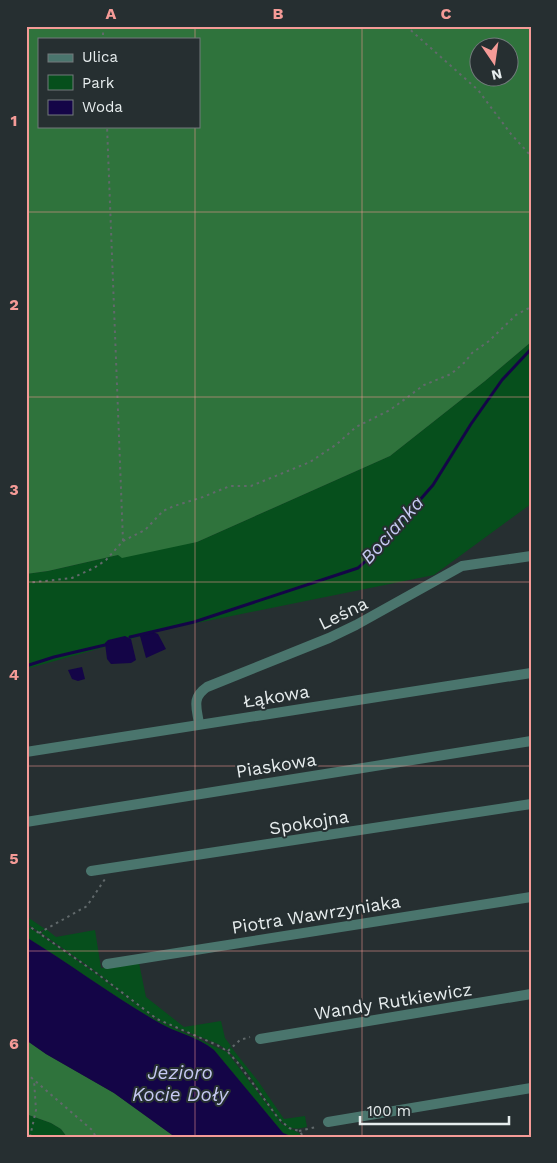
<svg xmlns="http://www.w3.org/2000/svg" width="557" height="1163" font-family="'Work Sans',sans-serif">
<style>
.green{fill:#064f1c}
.forest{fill:#2f733c;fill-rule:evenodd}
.water{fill:#140547}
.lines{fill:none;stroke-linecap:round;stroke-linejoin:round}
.stream{stroke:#140547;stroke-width:3}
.path{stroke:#61696b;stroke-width:2;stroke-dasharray:2.5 4;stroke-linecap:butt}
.street{stroke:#4a756d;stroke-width:10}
.grid{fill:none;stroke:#f59b97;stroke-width:1;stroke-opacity:0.55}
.labels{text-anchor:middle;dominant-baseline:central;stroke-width:4;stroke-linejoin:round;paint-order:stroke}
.street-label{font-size:18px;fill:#e7edee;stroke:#262f31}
.water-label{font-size:19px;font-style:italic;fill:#c6c9f2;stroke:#262f31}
.neatline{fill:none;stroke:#f59b97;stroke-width:2}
.grid-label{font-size:16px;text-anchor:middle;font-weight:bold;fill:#f59b97}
</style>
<rect width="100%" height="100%" fill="#262f31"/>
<g class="green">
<polygon points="531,342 531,504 434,575 153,632 131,639 130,637 105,645 105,647 26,669 26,574 48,571 118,555 197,542 390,456 485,381"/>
<polygon points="26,916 45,929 39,932 26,923"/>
<path d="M26 925 94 972 155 1019 227 1052 282 1124 299 1133 302 1137H293L283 1133 214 1050C197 1036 175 1033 156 1021 111 995 70 964 26 937Z"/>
<polygon points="46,929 56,937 95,930 101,968 139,963 146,997 184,1027 221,1021 225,1038 231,1046 227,1050 218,1044 165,1023 149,1014 95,971 41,933"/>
<path d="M231 1047 258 1081 284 1119 305 1116 307 1127C301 1128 295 1130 289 1127 281 1123 276 1114 271 1107 258 1089 245 1066 228 1051Z"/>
<polygon points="26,1114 51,1123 61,1129 67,1137 26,1137"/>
</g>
<g class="forest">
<path d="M26 26H531V342L485 381 390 456 197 542 122 558 118 555 48 571 26 574ZM39 39H199V126H39ZM480 48H510V78H480Z"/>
<polygon points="26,1040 46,1054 114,1093 175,1137 67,1137 61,1129 51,1123 26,1114"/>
</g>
<g class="water">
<polygon points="153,632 158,634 166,649 146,658 140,636"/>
<polygon points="125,636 131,639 136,660 131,663 111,664 107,659 105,643 108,640"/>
<polygon points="82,667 85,679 78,681 72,679 68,670"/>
<path d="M26 937C70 964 111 995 156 1021 175 1033 197 1036 214 1050L283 1133 293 1137H175L114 1093 46 1054 26 1040Z"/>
</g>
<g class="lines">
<g class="stream">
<polyline points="130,637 194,622 358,568 369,558 433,485 471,424 502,380 531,349"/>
<polyline points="26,666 54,657 105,645"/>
</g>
<g class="path">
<polyline points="103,26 103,39"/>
<polyline points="406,26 478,90 511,134 531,156"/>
<polyline points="123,541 145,530 163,511 174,506 203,497 230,486 251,486 310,462 337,444 356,427 390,410 424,385 451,374 465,362 472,353 489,341 516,315 531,307"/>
<polyline points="26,583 72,578 94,568 106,560 123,541 107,126"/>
<polyline points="26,924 95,972 157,1019 217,1045 227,1051 238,1063 278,1118 289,1128 299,1131 304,1137"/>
<polyline points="39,933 87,906 105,879"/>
<polyline points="228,1051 240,1040 250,1037"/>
<polyline points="26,1073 92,1130 96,1137"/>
<polyline points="299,1131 316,1127"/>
<polyline points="30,1137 36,1110 34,1080"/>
</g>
<g class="street">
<path d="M199 724C197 708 191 698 207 687L329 638 356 625 462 566 531 556"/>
<polyline points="26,752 531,673"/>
<polyline points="26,822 531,741"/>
<polyline points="91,871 531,804"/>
<polyline points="107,964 531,897"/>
<polyline points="260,1039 531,994"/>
<polyline points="328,1122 531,1088"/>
</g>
</g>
<path class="grid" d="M195 26V39M362 26V1137M195 126V1137M26 212H531M26 397H531M26 582H531M26 766H531M26 951H531"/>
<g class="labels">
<g class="street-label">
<text transform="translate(343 613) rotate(-26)">Leśna</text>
<text transform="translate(276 696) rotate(-9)">Łąkowa</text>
<text transform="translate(276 765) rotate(-9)">Piaskowa</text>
<text transform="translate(309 822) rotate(-9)">Spokojna</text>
<text transform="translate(316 914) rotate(-9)">Piotra Wawrzyniaka</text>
<text transform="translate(393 1001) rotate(-9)">Wandy Rutkiewicz</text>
</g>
<g class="water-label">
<text transform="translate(392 530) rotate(-48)">Bocianka</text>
<text x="180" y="1072">Jezioro<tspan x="180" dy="22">Kocie Doły</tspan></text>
</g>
</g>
<rect width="557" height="1163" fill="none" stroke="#262f31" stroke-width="55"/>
<rect x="38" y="38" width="162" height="90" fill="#262f31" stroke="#737b7d"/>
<rect x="48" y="54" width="25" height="8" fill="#4a756d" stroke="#737b7d"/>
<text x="82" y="62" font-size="15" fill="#e7edee">Ulica</text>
<rect x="48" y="75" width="25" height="15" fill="#064f1c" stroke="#737b7d"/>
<text x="82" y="88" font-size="15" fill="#e7edee">Park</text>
<rect x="48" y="100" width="25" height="15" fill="#140547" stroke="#737b7d"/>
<text x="82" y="112" font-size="15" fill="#e7edee">Woda</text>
<g transform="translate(494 62) rotate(167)"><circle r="24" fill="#262f31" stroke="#737b7d"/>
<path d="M0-4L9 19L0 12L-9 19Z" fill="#f59b97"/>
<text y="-8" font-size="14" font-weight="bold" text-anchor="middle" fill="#e7edee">N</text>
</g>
<path d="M360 1116v8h149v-8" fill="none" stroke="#e7edee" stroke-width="2.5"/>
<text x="367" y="1116" font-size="15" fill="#e7edee" stroke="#262f31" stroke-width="4" paint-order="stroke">100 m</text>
<rect x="28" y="28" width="502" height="1108" class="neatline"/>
<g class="grid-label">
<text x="111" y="19">A</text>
<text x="278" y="19">B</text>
<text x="446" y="19">C</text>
<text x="14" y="126">1</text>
<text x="14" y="310">2</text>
<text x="14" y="495">3</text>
<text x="14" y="680">4</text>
<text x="14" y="864">5</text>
<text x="14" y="1049">6</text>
</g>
</svg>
